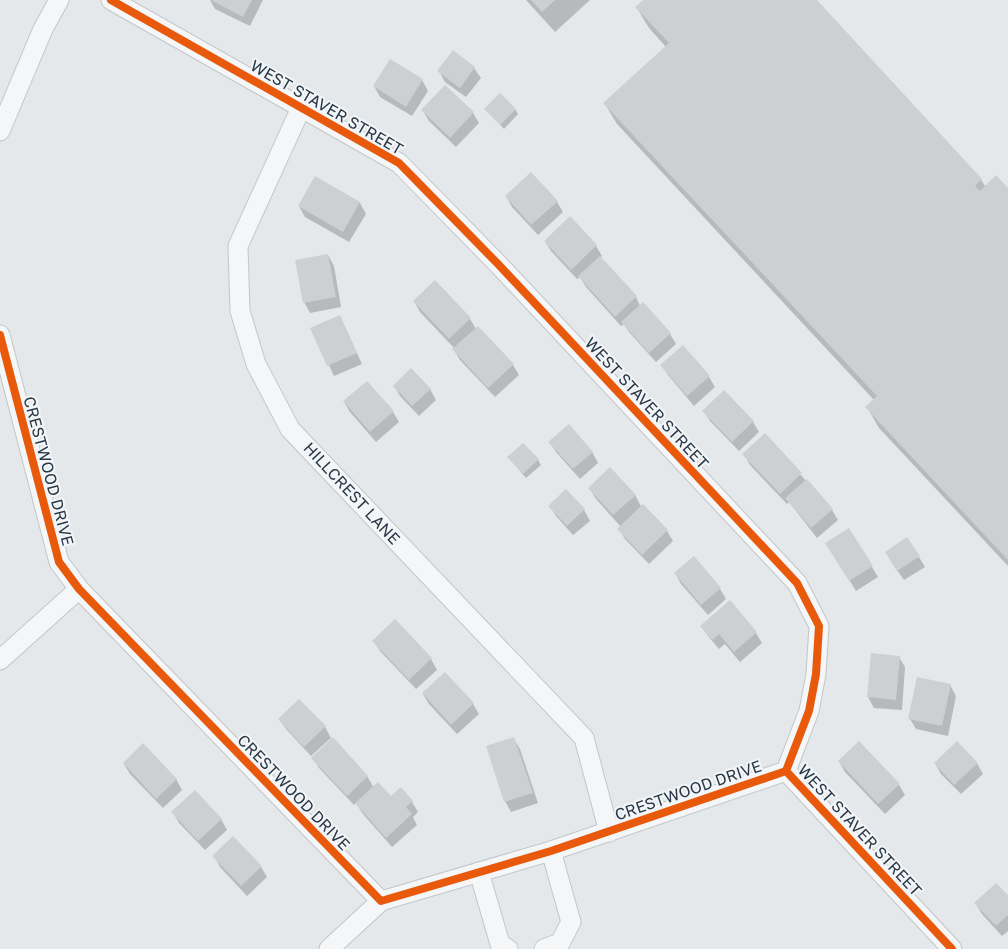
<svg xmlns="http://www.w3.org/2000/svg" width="1008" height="949" font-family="'Golos Text',sans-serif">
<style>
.shadow{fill:#0003}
.building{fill:#cdd0d3}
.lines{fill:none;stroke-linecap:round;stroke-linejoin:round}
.minor-casing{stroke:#c3c6c8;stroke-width:21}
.minor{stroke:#f4f6f7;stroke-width:19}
.cycleway-casing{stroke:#f3f6f9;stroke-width:11}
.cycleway{stroke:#e8590c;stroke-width:8}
.labels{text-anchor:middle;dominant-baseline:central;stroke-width:4;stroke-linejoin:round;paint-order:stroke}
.street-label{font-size:16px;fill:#293846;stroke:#f3f6f9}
</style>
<rect width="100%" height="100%" fill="#e5e8ea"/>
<g class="shadow">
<polygon points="210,0 263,0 250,26 215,9"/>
<polygon points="526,0 590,0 555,32"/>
<polygon points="645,0 815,0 981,180 986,187 1008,190 1008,566 879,428 867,407 874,400 617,124 605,104 666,47 649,28 637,8"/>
<polygon points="453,52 474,68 481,78 466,97 445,82 439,71"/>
<polygon points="422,80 428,91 412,116 380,97 374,86"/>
<polygon points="486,109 515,109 518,114 504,129"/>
<polygon points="423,111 473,113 479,123 456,147 429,121"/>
<polygon points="316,178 360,203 366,214 349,242 305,217 299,206"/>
<polygon points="506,196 557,202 563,212 538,235 512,207"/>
<polygon points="545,241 596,246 602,256 600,258 636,297 640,306 670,334 676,344 656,362 629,332 624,324 621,326 586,287 580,277 577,279 551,251"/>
<polygon points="328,255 334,266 341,307 310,313 304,302"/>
<polygon points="435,281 470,319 476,329 513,365 519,375 495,397 460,360 454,350 455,349 420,312 414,301"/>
<polygon points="345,327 362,364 334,376 312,329"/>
<polygon points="683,347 709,377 715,387 694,406 668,375 662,365"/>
<polygon points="367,382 393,412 399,422 376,442 350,412 344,402"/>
<polygon points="394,386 430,389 436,400 419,416 400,396"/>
<polygon points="704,411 753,422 759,432 739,451 710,421"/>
<polygon points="765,435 832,510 838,520 817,538 789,502 787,504 750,465 744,454"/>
<polygon points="550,442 592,452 598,463 580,479 556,452"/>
<polygon points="509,458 538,460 541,465 526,478"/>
<polygon points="590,489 635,495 642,508 643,506 667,531 673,541 649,564 625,539 619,529 621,527 596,499"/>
<polygon points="550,506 584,510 590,521 573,535 556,516"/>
<polygon points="849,530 878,577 856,591 833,553"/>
<polygon points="694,557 720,589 726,599 708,615 681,584 675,573"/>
<polygon points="919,557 925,567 904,580 892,563"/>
<polygon points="702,626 756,633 762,643 740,662 725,644 719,649 708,636"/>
<polygon points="374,641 431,659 437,670 416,689 380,651"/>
<polygon points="872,655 899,657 905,667 902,710 874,708 868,697"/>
<polygon points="950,685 956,696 948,736 916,729 910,719"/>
<polygon points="423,694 473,704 479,714 457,734 429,704"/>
<polygon points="279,719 325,727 331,738 311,756 286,729"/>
<polygon points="514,739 520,749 538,803 511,812 505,801"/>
<polygon points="313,758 367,776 374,788 391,798 401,789 412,802 418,812 413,817 417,825 392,847 363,814 356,803 354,805 319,768"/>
<polygon points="839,761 899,785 905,795 885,814 845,772"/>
<polygon points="935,763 977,763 983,774 961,794 941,774"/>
<polygon points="124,764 176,779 182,790 163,808 130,774"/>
<polygon points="173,812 221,819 227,830 205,850 179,823"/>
<polygon points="214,856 261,867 267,877 247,896 220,867"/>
<polygon points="1008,897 1008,931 1002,936 982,914 976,904"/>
</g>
<g class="building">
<polygon points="211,0 252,0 243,17"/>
<polygon points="531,0 555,0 542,12"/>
<polygon points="643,0 817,0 982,179 975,186 980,191 996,175 1008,188 1008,560 865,407 877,396 603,103 669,43 635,7"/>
<polygon points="453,50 475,67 460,88 437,71"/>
<polygon points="390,59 423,79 406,107 373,86"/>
<polygon points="445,85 474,112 450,138 421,110"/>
<polygon points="500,93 516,109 500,125 484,109"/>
<polygon points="531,172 558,201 531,225 505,196"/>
<polygon points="315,176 360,202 343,232 298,206"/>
<polygon points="570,216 597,245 571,270 544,241"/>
<polygon points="328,254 336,297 303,303 295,260"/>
<polygon points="600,256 637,296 615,317 578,276"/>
<polygon points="435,280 471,318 449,339 413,301"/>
<polygon points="643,302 671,333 649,353 621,322"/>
<polygon points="340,315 357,353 327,366 310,328"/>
<polygon points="478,326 514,364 488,388 452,349"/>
<polygon points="683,345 710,376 687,396 660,365"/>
<polygon points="411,368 431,389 412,406 393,386"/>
<polygon points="367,381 394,411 370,432 343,401"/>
<polygon points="724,390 754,421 732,442 702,411"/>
<polygon points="569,424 593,452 573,469 548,442"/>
<polygon points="765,433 802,473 780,494 742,454"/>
<polygon points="523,443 539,459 523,474 507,457"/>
<polygon points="610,467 636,495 613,515 588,488"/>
<polygon points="807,479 833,509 811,528 785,498"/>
<polygon points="566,489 585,509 567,526 548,506"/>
<polygon points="643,504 668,530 642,555 617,529"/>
<polygon points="849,528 873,566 849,581 825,543"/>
<polygon points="907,537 920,556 897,571 885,552"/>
<polygon points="694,556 721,588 701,605 674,573"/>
<polygon points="730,600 757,632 734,652 719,634 712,640 700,626"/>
<polygon points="395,619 432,658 409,680 372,641"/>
<polygon points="871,653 900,656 896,700 867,697"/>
<polygon points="445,672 474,703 451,725 422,693"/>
<polygon points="917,677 951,684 942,726 908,719"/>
<polygon points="299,699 326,726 304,747 278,719"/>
<polygon points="333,737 368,776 347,796 311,758"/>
<polygon points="514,737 533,793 504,802 486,746"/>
<polygon points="859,741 900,784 878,804 838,761"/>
<polygon points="957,741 978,763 954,785 934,763"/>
<polygon points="143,743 177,779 156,799 123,763"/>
<polygon points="378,782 391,796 401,787 413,801 406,807 412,814 386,838 355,803"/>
<polygon points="195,790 222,819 198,841 171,812"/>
<polygon points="233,836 262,866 241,886 212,856"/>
<polygon points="996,883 1008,895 1008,915 996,926 974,903"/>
</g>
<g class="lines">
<defs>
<g id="minor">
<polyline points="111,0 399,163 498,264 797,583 819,626 816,674 809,711 786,771 952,949"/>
<polyline points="301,108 238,246 240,311 256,364 290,429 584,738 609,832"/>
<polyline points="0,131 43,29 59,0"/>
<polyline points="0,335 59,562 79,589 381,901 551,851 786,771"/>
<polyline points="0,660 79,589"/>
<polyline points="479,872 500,944 508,949"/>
<polyline points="329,949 381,901"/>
<polyline points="544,949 560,943 571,922 551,851"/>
</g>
</defs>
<use href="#minor" class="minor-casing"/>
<use href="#minor" class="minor"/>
<defs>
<g id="cycleway">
<polyline points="111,0 399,163 498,264 797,583 819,626 816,674 809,711 786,771 952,949"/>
<polyline points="0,335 59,562 79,589 381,901 551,851 786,771"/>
</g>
</defs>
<use href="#cycleway" class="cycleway-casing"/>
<use href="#cycleway" class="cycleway"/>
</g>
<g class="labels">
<g class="street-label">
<text transform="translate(327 107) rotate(30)">WEST STAVER STREET</text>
<text transform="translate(647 403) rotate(47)">WEST STAVER STREET</text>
<text transform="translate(49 471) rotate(75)">CRESTWOOD DRIVE</text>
<text transform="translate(352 493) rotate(47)">HILLCREST LANE</text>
<text transform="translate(688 790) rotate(-19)">CRESTWOOD DRIVE</text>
<text transform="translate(294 792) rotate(46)">CRESTWOOD DRIVE</text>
<text transform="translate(860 830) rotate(47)">WEST STAVER STREET</text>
</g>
</g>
</svg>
